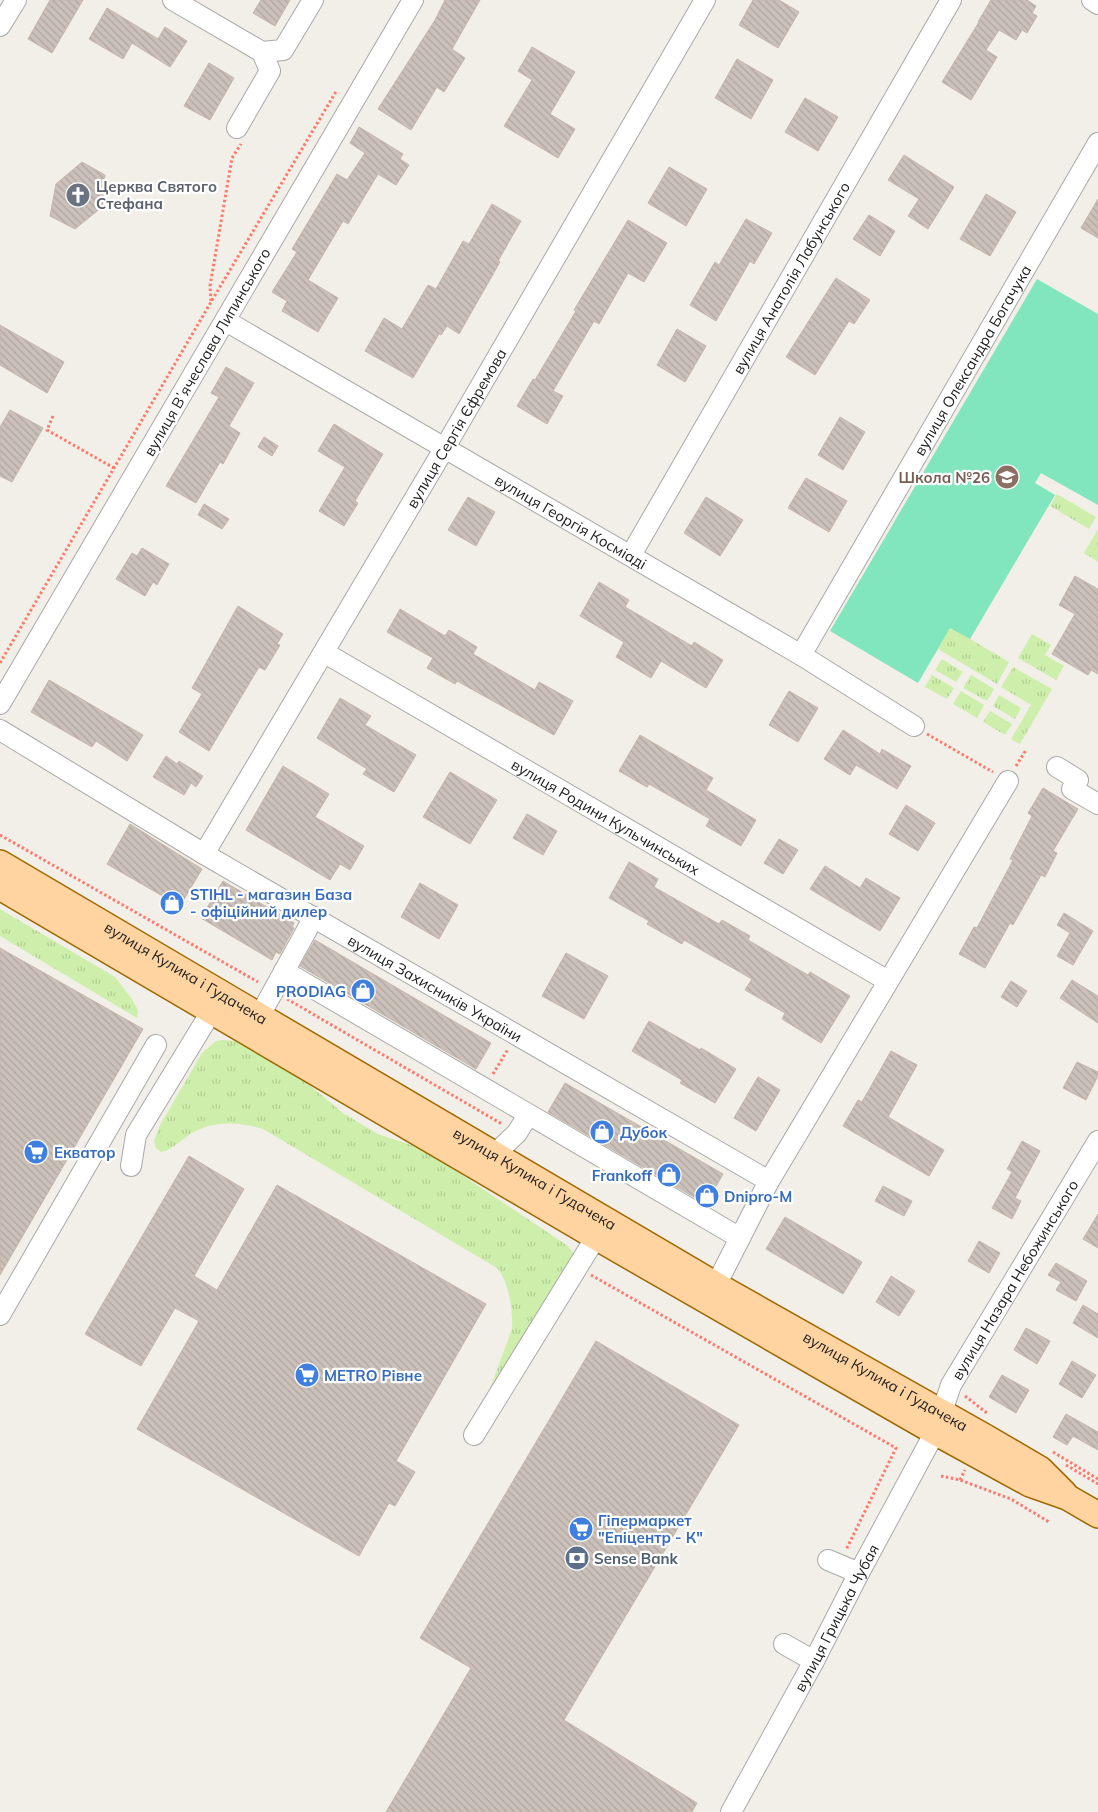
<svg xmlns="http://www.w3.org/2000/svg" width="1098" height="1812" font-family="Mulish,sans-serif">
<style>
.grass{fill:url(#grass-tufts)}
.pitch{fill:#81e6bd}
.building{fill:url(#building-back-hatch);stroke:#c6b5a9}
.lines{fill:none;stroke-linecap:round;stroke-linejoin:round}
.minor-casing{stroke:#a9a9a9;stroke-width:22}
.major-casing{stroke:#9f6800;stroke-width:28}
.path{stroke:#ff796c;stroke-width:3;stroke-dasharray:2.5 2.5;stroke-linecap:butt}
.minor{stroke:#fff;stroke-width:20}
.major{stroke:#ffd4a0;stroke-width:25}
.labels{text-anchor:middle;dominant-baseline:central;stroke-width:4.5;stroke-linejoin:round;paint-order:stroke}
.worship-label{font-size:15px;font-weight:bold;fill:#5b616d;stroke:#fff;text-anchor:start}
.street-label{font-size:15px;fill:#222;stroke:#fff}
.education-label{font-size:15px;font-weight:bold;fill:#785e54;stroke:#fff;text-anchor:end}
.shop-label{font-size:15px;font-weight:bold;fill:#366cbe;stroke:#fff;text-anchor:start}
.service-label{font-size:15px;font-weight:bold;fill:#4e5e75;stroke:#fff;text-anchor:start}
</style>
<defs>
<pattern id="grass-tufts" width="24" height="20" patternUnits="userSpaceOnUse" patternTransform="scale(1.25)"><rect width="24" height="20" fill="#ceefab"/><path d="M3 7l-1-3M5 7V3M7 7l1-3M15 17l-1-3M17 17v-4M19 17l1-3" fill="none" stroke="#b1cd93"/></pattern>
<pattern id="building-back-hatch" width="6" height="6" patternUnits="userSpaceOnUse" patternTransform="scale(1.25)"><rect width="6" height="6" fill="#cbc1ba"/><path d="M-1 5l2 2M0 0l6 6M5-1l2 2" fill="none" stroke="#aea6a0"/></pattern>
</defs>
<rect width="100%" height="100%" fill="#f2efe8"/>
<g class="grass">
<polygon points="1057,494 1096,517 1089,529 1050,506"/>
<polygon points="1098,529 1098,562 1084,553"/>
<polygon points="950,627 1009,662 997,684 938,649"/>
<polygon points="1032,634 1051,645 1045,655 1064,666 1056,680 1018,658"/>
<polygon points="942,659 963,672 956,682 935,670"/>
<polygon points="1013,667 1052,689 1020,744 1011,739 1031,705 1001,687"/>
<polygon points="932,675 954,688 947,699 925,687"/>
<polygon points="971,675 994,689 987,701 963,688"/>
<polygon points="961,691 984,705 977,718 953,704"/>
<polygon points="999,695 1021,708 1015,719 993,706"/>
<polygon points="990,711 1012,724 1005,735 983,722"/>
<polygon points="0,909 115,977 132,999 138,1010 137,1018 0,936"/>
<path d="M222 1040 235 1041 300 1077 343 1113 378 1134 423 1149 568 1246 574 1254 484 1405 512 1329C513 1310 509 1282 497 1268L263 1129C240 1122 214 1120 192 1133 183 1139 175 1146 166 1151L161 1152 156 1148 154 1141 160 1125 202 1053 216 1041Z"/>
</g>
<polygon class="pitch" points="1037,279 1098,314 1098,505 1041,473 1035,483 1055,495 970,639 950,628 918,683 830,631"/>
<g class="building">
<polygon points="50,0 83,0 52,53 28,39"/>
<polygon points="261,0 290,0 275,26 253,13"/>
<polygon points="445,0 480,0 452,49 465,58 444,92 437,87 411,130 378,109 435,20"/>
<polygon points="753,0 779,0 799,12 778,48 739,25"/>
<polygon points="991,0 1027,0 1036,6 1032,13 1037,16 1027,33 1022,30 1016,40 999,30 986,50 997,57 971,100 942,82 979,22 978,22"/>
<polygon points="107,8 158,39 165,27 187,41 170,67 132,43 123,59 89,39"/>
<polygon points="532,47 575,72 550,114 575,129 558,158 504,126 532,80 518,71"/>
<polygon points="737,59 773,80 751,119 715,98"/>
<polygon points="209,63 234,78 210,120 184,106"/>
<polygon points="805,98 838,117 818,151 785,132"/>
<polygon points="359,127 403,154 400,159 409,165 396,185 378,174 348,224 343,221 308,280 338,298 318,332 282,311 287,301 272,292 297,252 292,249 337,174 347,180 365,153 350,143"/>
<polygon points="904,155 954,187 928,229 908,216 919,199 888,180"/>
<polygon points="82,162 105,175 102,207 75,229 50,216 56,184"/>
<polygon points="669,167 707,189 686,226 648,203"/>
<polygon points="986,194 1016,212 990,256 960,239"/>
<polygon points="1098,199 1098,238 1081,228"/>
<polygon points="492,204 521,221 498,261 500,262 459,334 447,326 441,335 439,334 413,378 365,351 384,318 402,329 428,285 436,289 463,241 469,244"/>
<polygon points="869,215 895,231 880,256 853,239"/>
<polygon points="746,219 772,233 754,264 750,261 716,321 690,305 715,262 719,265"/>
<polygon points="628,220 667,243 644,282 628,273 599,324 594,321 553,391 563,396 547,424 517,406 533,379 535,380 576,311 574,310"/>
<polygon points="836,278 870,300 854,324 849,321 815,375 786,357"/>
<polygon points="0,325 64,362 47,393 0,365"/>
<polygon points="677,329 706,346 685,382 657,365"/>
<polygon points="226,367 254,383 229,426 240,433 223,464 220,462 196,503 166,486 219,397 211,393"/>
<polygon points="10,410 43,428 12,482 0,476 0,427"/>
<polygon points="840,417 865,432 843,470 818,455"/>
<polygon points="334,424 383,454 355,501 358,503 344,526 319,511 345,467 318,451"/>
<polygon points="264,437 278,446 272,456 258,447"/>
<polygon points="806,478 847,501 829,532 788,508"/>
<polygon points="468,497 495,512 476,546 448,530"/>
<polygon points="706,497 743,520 720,556 684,533"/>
<polygon points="204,504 229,519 222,529 198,515"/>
<polygon points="142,548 169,564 157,585 153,582 145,596 116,579 132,553 137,556"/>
<polygon points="1075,576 1098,589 1098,674 1091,670 1088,675 1052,654 1075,614 1059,605"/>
<polygon points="599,582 629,600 625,607 692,646 694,642 723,660 706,688 661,661 651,678 616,657 624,642 580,616"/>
<polygon points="238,606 283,634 277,644 280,645 265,670 259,667 209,751 179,732 202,694 192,688"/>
<polygon points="400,609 445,636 449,630 477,647 473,654 535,690 539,682 573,701 554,735 457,681 455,684 427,668 433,658 387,632"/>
<polygon points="49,680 143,735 127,761 96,741 92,747 31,712"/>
<polygon points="789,691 818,708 798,742 769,725"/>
<polygon points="340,698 371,716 365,725 416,755 394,792 363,774 367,769 317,738"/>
<polygon points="843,730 880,754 882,749 911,766 897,789 856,765 850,775 824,759"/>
<polygon points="640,735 713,778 706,790 756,820 741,846 706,826 710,819 649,784 647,787 619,771"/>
<polygon points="166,756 177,764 179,761 203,776 196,787 191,783 184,795 153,777"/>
<polygon points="283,766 329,794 315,817 364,846 350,870 340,864 330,880 246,830"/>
<polygon points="450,772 497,800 470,844 423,817"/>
<polygon points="1043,788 1078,809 1053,851 1057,853 1045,877 1041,875 1013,925 1010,923 985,968 959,954 974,927 977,928 1013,860 1010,859 1032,816 1028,813"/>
<polygon points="906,805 935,823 918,851 889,834"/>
<polygon points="527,814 557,831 543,855 513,838"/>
<polygon points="130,824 202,869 180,906 107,864"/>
<polygon points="779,839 798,850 783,874 764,863"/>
<polygon points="629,862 658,879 654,887 719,924 722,920 750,936 748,940 808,975 810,972 850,996 821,1043 782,1019 785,1013 745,990 752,979 684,940 682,944 647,924 649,921 609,898"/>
<polygon points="825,866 860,888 866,878 900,898 880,931 810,889"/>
<polygon points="223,881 294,923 292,927 294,928 280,954 276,952 272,960 201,918"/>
<polygon points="420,883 458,905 439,939 401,917"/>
<polygon points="1064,913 1093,931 1073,965 1057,956 1070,933 1057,925"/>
<polygon points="315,940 491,1043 476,1069 300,966"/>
<polygon points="0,948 143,1029 0,1275"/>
<polygon points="566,953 608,976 584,1019 542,996"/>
<polygon points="1072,980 1098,996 1098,1023 1060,998"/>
<polygon points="1011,981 1027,991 1017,1007 1001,997"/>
<polygon points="649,1021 700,1050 701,1048 736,1069 715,1103 680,1083 682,1080 632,1051"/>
<polygon points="891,1051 917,1065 888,1117 944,1150 929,1176 843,1126 858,1100 862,1102"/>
<polygon points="1077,1062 1098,1072 1098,1076 1086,1100 1063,1088"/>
<polygon points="758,1077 780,1090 756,1131 734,1118"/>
<polygon points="565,1083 723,1174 706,1204 548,1112"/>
<polygon points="1022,1141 1040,1151 1015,1198 1021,1201 1012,1219 992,1208 1012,1172 1007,1169"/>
<polygon points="189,1156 244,1189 194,1276 217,1290 277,1185 486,1304 396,1461 415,1472 395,1506 389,1503 359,1556 137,1429 199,1321 175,1308 141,1366 85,1334"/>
<polygon points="883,1186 912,1201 904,1216 875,1201"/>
<polygon points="1098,1214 1098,1248 1083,1239"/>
<polygon points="785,1217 862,1262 843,1294 766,1249"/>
<polygon points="979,1241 1000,1253 989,1273 968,1261"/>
<polygon points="1056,1263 1087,1281 1076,1301 1056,1290 1061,1282 1048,1275"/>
<polygon points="891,1276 915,1291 899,1316 876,1302"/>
<polygon points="1083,1305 1098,1314 1098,1338 1073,1323"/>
<polygon points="1026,1328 1050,1341 1037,1364 1014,1350"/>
<polygon points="596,1341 739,1425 564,1720 697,1803 692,1812 386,1812 471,1668 420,1638"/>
<polygon points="1072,1361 1096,1375 1082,1398 1059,1384"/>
<polygon points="1002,1375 1029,1390 1016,1413 989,1397"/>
<polygon points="1066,1414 1098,1432 1098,1450 1073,1436 1067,1445 1053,1437"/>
</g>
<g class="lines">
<defs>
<g id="minor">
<polyline points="173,0 262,52 283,50 313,0"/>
<polyline points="1092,0 1098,4"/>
<polyline points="0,26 16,0"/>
<polyline points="237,128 270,71 262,52"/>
<path id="s1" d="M226 321 801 655 914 726"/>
<path id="s2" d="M631 555 951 0"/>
<path id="s3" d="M325 653 888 981"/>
<path id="s4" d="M801 655 1098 143"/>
<polyline points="0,704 413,0"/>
<path id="s5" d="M0 730 204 854 769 1181"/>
<polyline points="1057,767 1078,780 1072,789 1098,804"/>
<path id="s6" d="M204 854 444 449 705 0"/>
<polyline points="284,971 740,1238"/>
<polyline points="259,1017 314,917"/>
<polyline points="495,1154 517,1133 528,1115"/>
<polyline points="131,1166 136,1135 211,1012"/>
<polyline points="716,1285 769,1181 1008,781"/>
<polyline points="0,1315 156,1045"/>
<polyline points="474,1435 596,1237"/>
<polyline points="828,1560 859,1573"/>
<polyline points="784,1644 814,1661"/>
<path id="s7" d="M731 1812 814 1661 859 1573 935 1432 951 1385 1098 1141"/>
</g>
<g id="major">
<path id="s8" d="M0 863 716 1285 985 1437 1040 1469 1064 1493"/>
<polyline points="0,887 596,1237 935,1432 1030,1484 1067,1497 1098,1515"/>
</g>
</defs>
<use href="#minor" class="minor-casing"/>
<use href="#major" class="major-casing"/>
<g class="path">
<polyline points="211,301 210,286 232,158 241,144"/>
<polyline points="53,416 47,430 114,468"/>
<polyline points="0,663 211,302 337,90"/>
<polyline points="927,734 993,772"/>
<polyline points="1016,766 1026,750"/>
<polyline points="0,835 258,982"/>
<polyline points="287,999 502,1124"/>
<polyline points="493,1074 508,1049"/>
<polyline points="591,1275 896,1448 846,1550"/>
<polyline points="965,1396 987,1413"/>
<polyline points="1053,1452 1098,1479"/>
<polyline points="1066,1465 1098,1484"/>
<polyline points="941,1476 960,1480 1011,1499 1049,1522"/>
<polyline points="960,1480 965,1470"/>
</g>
<use href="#minor" class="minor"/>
<use href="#major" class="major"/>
</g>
<defs>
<symbol id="church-disc" viewBox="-11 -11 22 22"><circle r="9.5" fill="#6b7280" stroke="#fff"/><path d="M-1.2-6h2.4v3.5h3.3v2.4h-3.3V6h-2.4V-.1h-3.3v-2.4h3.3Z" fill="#fff"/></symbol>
<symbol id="school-disc" viewBox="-11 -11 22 22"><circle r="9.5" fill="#8d6e63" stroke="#fff"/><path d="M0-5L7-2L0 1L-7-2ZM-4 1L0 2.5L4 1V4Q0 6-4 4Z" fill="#fff"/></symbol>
<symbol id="shop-disc" viewBox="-11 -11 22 22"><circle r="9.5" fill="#3f7fe0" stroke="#fff"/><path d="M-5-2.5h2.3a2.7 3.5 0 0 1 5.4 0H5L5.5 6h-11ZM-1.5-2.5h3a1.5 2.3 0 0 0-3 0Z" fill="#fff"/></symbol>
<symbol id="supermarket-disc" viewBox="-11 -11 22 22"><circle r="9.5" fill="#3f7fe0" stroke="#fff"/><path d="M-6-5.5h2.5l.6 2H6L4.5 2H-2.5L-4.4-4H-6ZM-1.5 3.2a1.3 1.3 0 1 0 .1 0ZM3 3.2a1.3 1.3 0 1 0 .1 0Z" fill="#fff"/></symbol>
<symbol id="bank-disc" viewBox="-11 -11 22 22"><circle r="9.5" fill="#5c6f8a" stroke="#fff"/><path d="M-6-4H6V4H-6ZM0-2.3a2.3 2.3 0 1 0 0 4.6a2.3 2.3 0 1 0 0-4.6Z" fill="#fff"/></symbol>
</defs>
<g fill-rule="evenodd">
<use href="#church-disc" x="64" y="181" width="28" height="28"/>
<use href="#school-disc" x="993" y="463" width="28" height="28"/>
<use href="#shop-disc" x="158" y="889" width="28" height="28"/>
<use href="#shop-disc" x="349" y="977" width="28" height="28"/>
<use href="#shop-disc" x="588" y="1118" width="28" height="28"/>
<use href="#supermarket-disc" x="22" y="1138" width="28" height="28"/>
<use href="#shop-disc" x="655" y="1161" width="28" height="28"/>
<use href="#shop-disc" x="693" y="1182" width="28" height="28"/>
<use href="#supermarket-disc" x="293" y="1361" width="28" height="28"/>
<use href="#supermarket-disc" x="567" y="1515" width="28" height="28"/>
<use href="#bank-disc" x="563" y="1544" width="28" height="28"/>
</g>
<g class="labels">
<g class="worship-label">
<text x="96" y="186">Церква Святого<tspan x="96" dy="17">Стефана</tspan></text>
</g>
<g class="street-label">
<text stroke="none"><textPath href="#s2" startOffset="320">вулиця Анатолія Лабунського</textPath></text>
<text transform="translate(207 352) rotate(-60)">вулиця Вʼячеслава Липинського</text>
<text stroke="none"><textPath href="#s4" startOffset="341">вулиця Олександра Богачука</textPath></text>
<text stroke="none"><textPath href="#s6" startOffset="495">вулиця Сергія Єфремова</textPath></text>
<text stroke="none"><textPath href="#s1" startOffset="399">вулиця Георгія Косміаді</textPath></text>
<text stroke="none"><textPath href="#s3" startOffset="325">вулиця Родини Кульчинських</textPath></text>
<text stroke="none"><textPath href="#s8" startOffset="216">вулиця Кулика і Гудачека</textPath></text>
<text stroke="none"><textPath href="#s5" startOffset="506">вулиця Захисників України</textPath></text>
<text stroke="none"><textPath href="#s8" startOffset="621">вулиця Кулика і Гудачека</textPath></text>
<text stroke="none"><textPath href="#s7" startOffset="604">вулиця Назара Небожинського</textPath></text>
<text stroke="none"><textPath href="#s8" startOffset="1026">вулиця Кулика і Гудачека</textPath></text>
<text stroke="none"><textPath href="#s7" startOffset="221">вулиця Грицька Чубая</textPath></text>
</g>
<g class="education-label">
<text x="990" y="477">Школа №26</text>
</g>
<g class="shop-label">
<text x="190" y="894">STIHL - магазин База<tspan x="190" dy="17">- офіційний дилер</tspan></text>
<text x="346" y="991" text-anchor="end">PRODIAG</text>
<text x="620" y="1132">Дубок</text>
<text x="54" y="1152">Екватор</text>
<text x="652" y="1175" text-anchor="end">Frankoff</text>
<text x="724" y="1196">Dnipro-M</text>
<text x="324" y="1375">METRO Рівне</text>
<text x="598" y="1520">Гіпермаркет<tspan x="598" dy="17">"Епіцентр - К"</tspan></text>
</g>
<g class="service-label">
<text x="594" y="1558">Sense Bank</text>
</g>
</g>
</svg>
